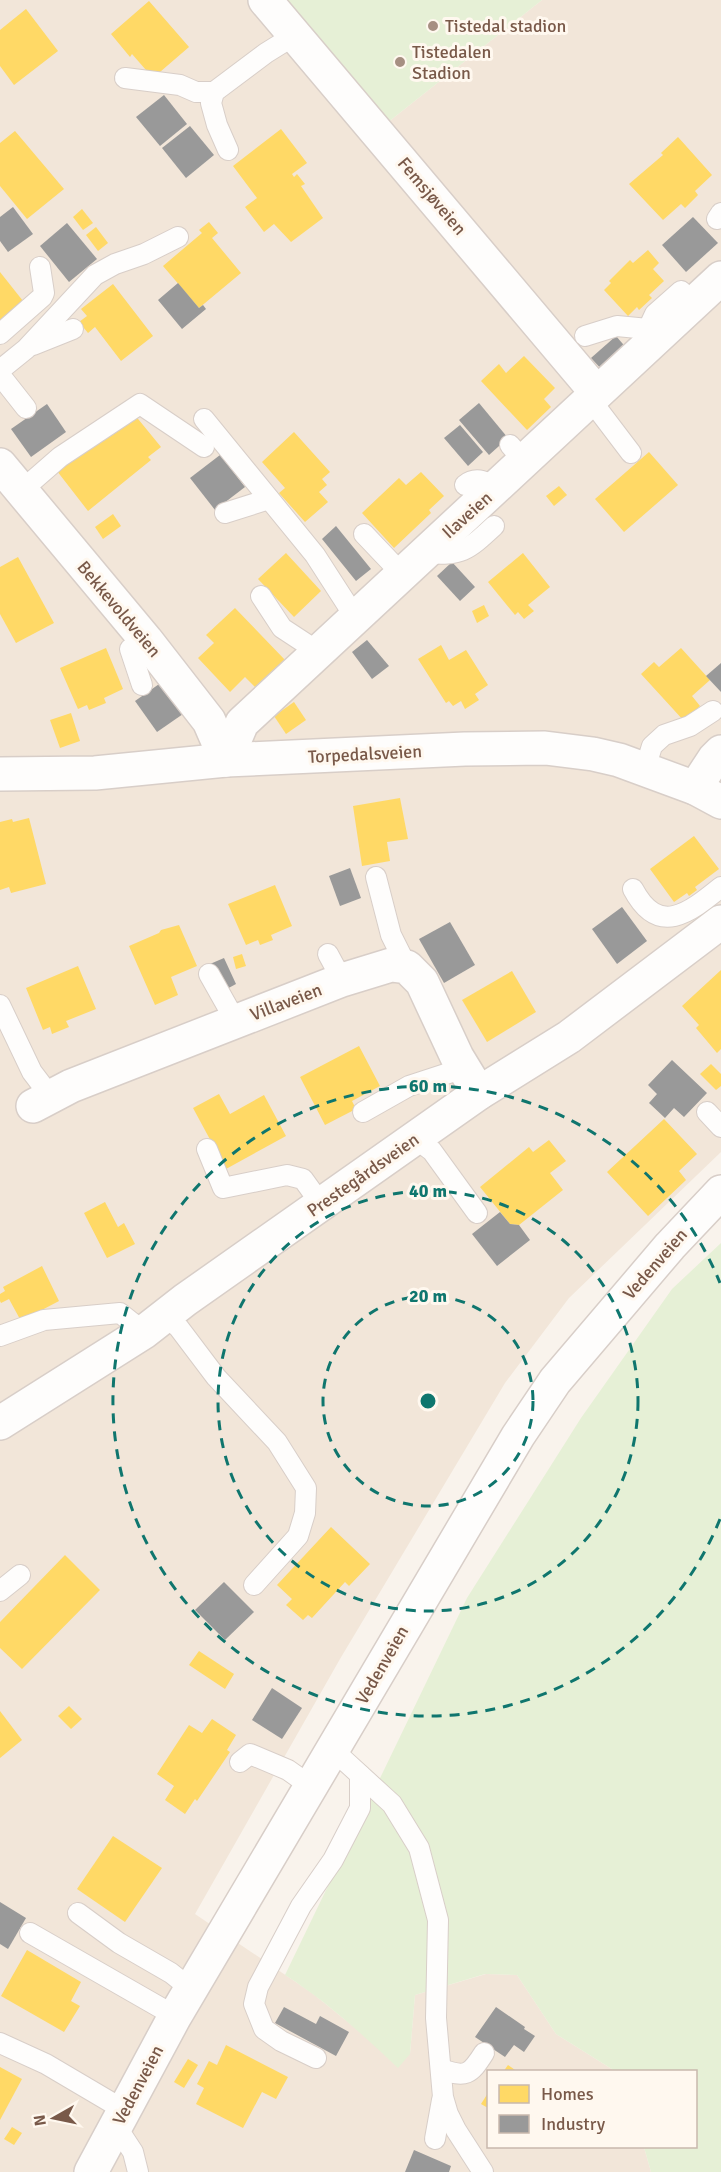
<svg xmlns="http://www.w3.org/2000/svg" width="721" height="2172" font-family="Signika,sans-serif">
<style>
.residential{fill:#f2e6d9}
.green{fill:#e6f0d6}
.homes{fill:#ffd966}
.industry{fill:#999}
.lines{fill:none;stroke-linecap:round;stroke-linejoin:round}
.lane-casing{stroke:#d8cec8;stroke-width:22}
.street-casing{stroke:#d8cec8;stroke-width:36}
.secondary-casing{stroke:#d8cec8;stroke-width:36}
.lane{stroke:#fefdfc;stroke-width:20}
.street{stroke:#fefdfc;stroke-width:33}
.secondary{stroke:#fefdfc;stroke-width:33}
.ring{fill:none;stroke:#0f766e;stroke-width:3;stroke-dasharray:10 8}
.poi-dot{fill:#a68f82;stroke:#fff8ef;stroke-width:2}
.labels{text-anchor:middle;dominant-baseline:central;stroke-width:6;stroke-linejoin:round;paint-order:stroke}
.poi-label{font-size:18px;fill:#795949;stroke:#fff8ef;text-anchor:start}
.street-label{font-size:18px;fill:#795949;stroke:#fff8ef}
.centre{fill:#0f766e;stroke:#fff8ef;stroke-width:3}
.ring-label{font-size:18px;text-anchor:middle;font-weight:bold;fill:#0f766e;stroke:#fff8ef;stroke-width:6;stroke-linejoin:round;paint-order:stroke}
</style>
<rect width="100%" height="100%" fill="#f9f3ec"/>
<polygon class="residential" points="0,0 283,0 387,123 542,0 721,0 721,1152 569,1298 505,1383 340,1659 195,1914 312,1993 354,2027 410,2054 415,1995 486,1974 517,1975 556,2034 615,2071 488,2072 488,2146 644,2147 651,2172 0,2172"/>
<g class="green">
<polygon points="283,0 542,0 387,123"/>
<path d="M721 1243V2172H651L644 2147 696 2146V2072L615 2071 556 2034 517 1975 485 1974 415 1995 410 2054 398 2068C362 2034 326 2001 285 1975L467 1598 581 1418 672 1289Z"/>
</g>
<g class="homes">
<polygon points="149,1 189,47 153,78 132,54 130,57 111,34"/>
<polygon points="26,9 58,51 14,85 0,66 0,30"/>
<polygon points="281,129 307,163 292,174 294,177 297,174 305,184 301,186 323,218 291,242 274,224 264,232 245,207 257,198 233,166"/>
<polygon points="15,131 64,189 27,219 0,186 0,143"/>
<polygon points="678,137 712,175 695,191 698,195 685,208 681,204 663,220 629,184 663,155 661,153"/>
<polygon points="82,209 93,223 83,230 73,217"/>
<polygon points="209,222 218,233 212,238 241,273 199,308 163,266 202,233 199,230"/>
<polygon points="96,227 108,243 98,251 86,235"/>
<polygon points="648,250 659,263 653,269 664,281 649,295 652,298 639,310 637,307 628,316 604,290 611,283 609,281 630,260 633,263"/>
<polygon points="0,272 23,301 0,320"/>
<polygon points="113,284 153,336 121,361 95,327 88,333 79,322 87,316 81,309"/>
<polygon points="524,356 555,388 544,399 551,407 527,430 481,381 499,364 506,373"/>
<polygon points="134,414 161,447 148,457 151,460 88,511 57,471"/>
<polygon points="294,432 330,472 322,479 327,485 319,492 328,502 305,522 279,493 285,488 262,462"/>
<polygon points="649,452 678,485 624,532 595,499"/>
<polygon points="421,472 444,496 429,510 431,513 394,548 362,513 399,478 406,485"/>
<polygon points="559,486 567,495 554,506 546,496"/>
<polygon points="113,514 121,526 103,539 95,527"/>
<polygon points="286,553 321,591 294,617 258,579"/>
<polygon points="523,553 550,587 528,605 534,611 524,619 518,612 515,615 488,582"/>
<polygon points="18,557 54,623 16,643 0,614 0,567"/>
<polygon points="484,605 489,616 477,623 472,611"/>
<polygon points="235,608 286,661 257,689 245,677 230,692 198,658 214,643 206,635"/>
<polygon points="441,645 449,660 466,650 488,685 475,694 479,700 465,709 461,701 453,706 449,701 446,703 418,659"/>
<polygon points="106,648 123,689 104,698 106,703 89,710 87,705 78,709 60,668"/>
<polygon points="681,648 710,680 692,696 700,706 684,721 641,674 654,662 659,667"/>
<polygon points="294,702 306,720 286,734 274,716"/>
<polygon points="71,713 80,741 60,748 50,720"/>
<polygon points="400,798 408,839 387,842 390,861 362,866 353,806"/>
<polygon points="29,818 46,884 11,893 9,887 0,890 0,822 12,819 13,822"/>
<polygon points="694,836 719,869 695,887 697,890 689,896 687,893 674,902 650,869"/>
<polygon points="275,885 292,926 271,935 273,940 260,945 258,940 246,945 228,904"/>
<polygon points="179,925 197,966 171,977 178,995 155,1005 129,946 159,933 161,930"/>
<polygon points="242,954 246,966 236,969 233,957"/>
<polygon points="78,966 96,1009 66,1021 69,1027 52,1034 50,1027 43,1030 26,988"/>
<polygon points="721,970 721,1049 717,1053 696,1028 699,1025 682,1006"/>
<polygon points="512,971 536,1012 487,1042 462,1000"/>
<polygon points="359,1046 380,1086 352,1101 356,1109 325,1125 300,1077"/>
<polygon points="711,1064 721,1074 721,1086 716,1090 700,1074"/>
<polygon points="219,1094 230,1114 264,1095 286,1136 226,1169 193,1108"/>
<polygon points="664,1119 697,1154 679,1171 686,1180 648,1216 607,1172"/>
<polygon points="549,1140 566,1161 550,1173 563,1190 519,1225 510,1224 480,1187 529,1147 533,1152"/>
<polygon points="105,1202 118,1227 124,1223 135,1244 107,1258 84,1213"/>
<polygon points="42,1266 59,1301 21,1321 9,1299 1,1303 0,1301 0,1294 5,1291 3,1287"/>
<polygon points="331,1527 370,1564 349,1586 345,1582 312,1618 308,1615 303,1620 286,1605 292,1599 277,1585"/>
<polygon points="65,1555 100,1590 22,1669 0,1648 0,1622"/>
<polygon points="199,1651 234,1674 225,1689 189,1665"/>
<polygon points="69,1706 82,1719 71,1729 58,1716"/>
<polygon points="0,1711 22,1740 0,1758"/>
<polygon points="212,1719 236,1735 227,1750 230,1752 197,1801 195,1799 185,1814 165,1800 174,1786 157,1774 189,1725 202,1733"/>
<polygon points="113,1836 162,1868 125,1922 77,1889"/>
<polygon points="27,1950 81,1982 71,2001 80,2006 64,2032 1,1996"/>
<polygon points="226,2045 288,2077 276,2099 262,2092 243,2128 196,2104 204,2088 197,2084 209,2061 217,2065"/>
<polygon points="188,2059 198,2065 184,2088 174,2082"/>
<polygon points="508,2065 518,2072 503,2072"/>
<polygon points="0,2067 22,2079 0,2120"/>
<polygon points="488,2093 488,2108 481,2104"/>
<polygon points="12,2127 22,2133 14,2145 4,2139"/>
</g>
<g class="industry">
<polygon points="164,95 187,124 160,146 136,117"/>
<polygon points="190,126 214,155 186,178 162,148"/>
<polygon points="13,207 33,234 8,252 0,241 0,217"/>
<polygon points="693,217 718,243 686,272 662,245"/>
<polygon points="67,223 97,259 69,282 40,246"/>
<polygon points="178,283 199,308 203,305 206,309 182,329 158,300"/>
<polygon points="616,336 629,351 605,373 591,358"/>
<polygon points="479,403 508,438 489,455 459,420"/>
<polygon points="47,404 66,432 31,457 11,429"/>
<polygon points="460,425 483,452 468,466 444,438"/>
<polygon points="220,455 245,487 215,510 190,478"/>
<polygon points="336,526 371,569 356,581 322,539"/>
<polygon points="452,562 475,587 460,601 437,576"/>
<polygon points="367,640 389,666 372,679 352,652"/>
<polygon points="721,663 721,692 706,676"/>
<polygon points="162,682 183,714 157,732 135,701"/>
<polygon points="350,868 361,898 340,906 329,876"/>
<polygon points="622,907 647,941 617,964 592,929"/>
<polygon points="450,922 475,965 444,983 419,939"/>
<polygon points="224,958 236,984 223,991 210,964"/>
<polygon points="672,1060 707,1093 684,1117 674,1108 665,1118 649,1103 657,1094 648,1085"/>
<polygon points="500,1212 510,1224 519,1225 530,1240 497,1266 472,1234"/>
<polygon points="224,1582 254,1612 225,1640 195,1610"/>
<polygon points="272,1688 302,1708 282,1739 252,1720"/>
<polygon points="0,1902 26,1918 8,1949 0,1944"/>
<polygon points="284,2007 316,2024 320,2016 349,2032 336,2056 275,2023"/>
<polygon points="496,2007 525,2027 524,2029 535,2036 524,2052 514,2045 505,2057 475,2037"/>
<polygon points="414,2150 451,2166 449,2172 405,2172"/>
</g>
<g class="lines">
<defs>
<g id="lane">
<polyline points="125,78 180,85 196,92 214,92"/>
<polyline points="228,150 217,125 211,103 214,92 266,53 295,35"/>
<polyline points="717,219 721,213"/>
<polyline points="0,334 42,297 44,293 40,267"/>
<polyline points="585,336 617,326 648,329"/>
<polyline points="654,341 648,329 655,314 681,291"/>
<polyline points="33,345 73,329"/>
<polyline points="0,370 26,349 95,275 115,264 144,254 178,237"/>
<polyline points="0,375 26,408"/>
<polyline points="590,399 631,453"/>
<polyline points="204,419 315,555 355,617"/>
<polyline points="510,445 524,461"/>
<path d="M465 485C476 476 486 482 497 487"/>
<polyline points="21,491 60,457 140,404 204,447"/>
<polyline points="225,513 269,499"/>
<polyline points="364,534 402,574"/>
<path d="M425 553C462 556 467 551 494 526"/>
<polyline points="261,596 282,628 317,651"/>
<polyline points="142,685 130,649 146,640"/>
<polyline points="645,769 652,746 664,735 690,726 713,711"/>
<polyline points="376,877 391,935 407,967"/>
<path d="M633 889C659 938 690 912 721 887"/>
<polyline points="328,954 342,980"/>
<polyline points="209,974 236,1022"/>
<polyline points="0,1005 32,1072 51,1097"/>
<polyline points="363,1112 409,1086 464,1068"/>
<polyline points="707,1112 721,1127"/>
<polyline points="415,1138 432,1151 477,1213"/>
<polyline points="207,1149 223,1188 287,1175 303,1179 321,1204"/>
<polyline points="165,1315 179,1328 216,1377 277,1442 306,1488 305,1513 298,1536 254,1585"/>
<polyline points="0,1336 44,1320 120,1313 144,1332"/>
<polyline points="0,1591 20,1575"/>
<polyline points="333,1750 392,1804 419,1848 438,1920 436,2018 443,2097 448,2114 456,2130 483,2172"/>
<polyline points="240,1762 250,1754 288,1770 312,1787"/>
<polyline points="78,1913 119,1943 171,1973 191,1989"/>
<polyline points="30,1933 175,2016"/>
<polyline points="0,2043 46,2064 124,2110"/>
<polyline points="316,2058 281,2041 264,2029 254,2004 258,1987 301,1906 333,1860 360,1808 360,1775"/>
<path d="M441 2069C466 2078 470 2075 484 2053"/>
<polyline points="116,2126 133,2152 138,2172"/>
<polyline points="435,2139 442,2100"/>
</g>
<g id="street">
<polyline points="265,0 597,393"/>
<polyline points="0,465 146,640 209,721 226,760"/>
<polyline points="226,760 242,723 721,278"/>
<polyline points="695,788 714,759 721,752"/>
<polyline points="33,1106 71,1086 342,980 391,965 407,967 422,982 457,1057 479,1093"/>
<polyline points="0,1423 144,1332 185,1300 479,1093 569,1037 721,922"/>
</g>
<g id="secondary">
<polyline points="0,774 95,773 226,760 465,749 545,748 593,754 619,760 695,788 721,802"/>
<polyline points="91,2172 175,2016 518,1436 555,1381 670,1246 721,1192"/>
</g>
</defs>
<use href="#lane" class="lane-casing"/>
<use href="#street" class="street-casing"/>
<use href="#secondary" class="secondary-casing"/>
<use href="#lane" class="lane"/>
<use href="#street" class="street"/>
<use href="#secondary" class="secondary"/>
</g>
<g class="ring">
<circle cx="428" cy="1401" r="105"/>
<circle cx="428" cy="1401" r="210"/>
<path d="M720 1519A315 315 0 1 1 720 1283"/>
</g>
<g class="poi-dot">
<circle cx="433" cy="26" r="6"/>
<circle cx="400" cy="62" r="6"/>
</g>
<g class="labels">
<g class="poi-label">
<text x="445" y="26">Tistedal stadion</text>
<text x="412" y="52">Tistedalen<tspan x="412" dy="21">Stadion</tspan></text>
</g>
<g class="street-label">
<text transform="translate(432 196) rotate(50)">Femsjøveien</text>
<text transform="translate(467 515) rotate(-42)">Ilaveien</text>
<text transform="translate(119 609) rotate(50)">Bekkevoldveien</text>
<text transform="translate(365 754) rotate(-3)">Torpedalsveien</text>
<text transform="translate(286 1002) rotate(-21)">Villaveien</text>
<text transform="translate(363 1175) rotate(-35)">Prestegårdsveien</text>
<text transform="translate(655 1264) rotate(-49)">Vedenveien</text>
<text transform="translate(382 1665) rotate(-60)">Vedenveien</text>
<text transform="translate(138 2085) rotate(-62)">Vedenveien</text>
</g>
</g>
<circle cx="428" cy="1401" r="9" class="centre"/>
<g class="ring-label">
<text x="428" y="1092">60 m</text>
<text x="428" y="1197">40 m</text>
<text x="428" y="1302">20 m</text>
</g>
<rect x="487" y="2070" width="210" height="78" fill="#fff8ef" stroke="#c9b8ad" stroke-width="1.5"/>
<rect x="499" y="2085" width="30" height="18" fill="#ffd966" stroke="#c9b8ad" stroke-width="1.5"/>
<text x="541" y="2100" font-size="18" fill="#795949">Homes</text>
<rect x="499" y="2115" width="30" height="18" fill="#999999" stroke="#c9b8ad" stroke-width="1.5"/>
<text x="541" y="2130" font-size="18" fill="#795949">Industry</text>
<g transform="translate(54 2118) rotate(261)" stroke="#fff8ef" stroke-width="4.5" paint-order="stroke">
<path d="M0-4.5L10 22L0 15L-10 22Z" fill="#795949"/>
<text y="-9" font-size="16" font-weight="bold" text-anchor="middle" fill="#795949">N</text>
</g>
</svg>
